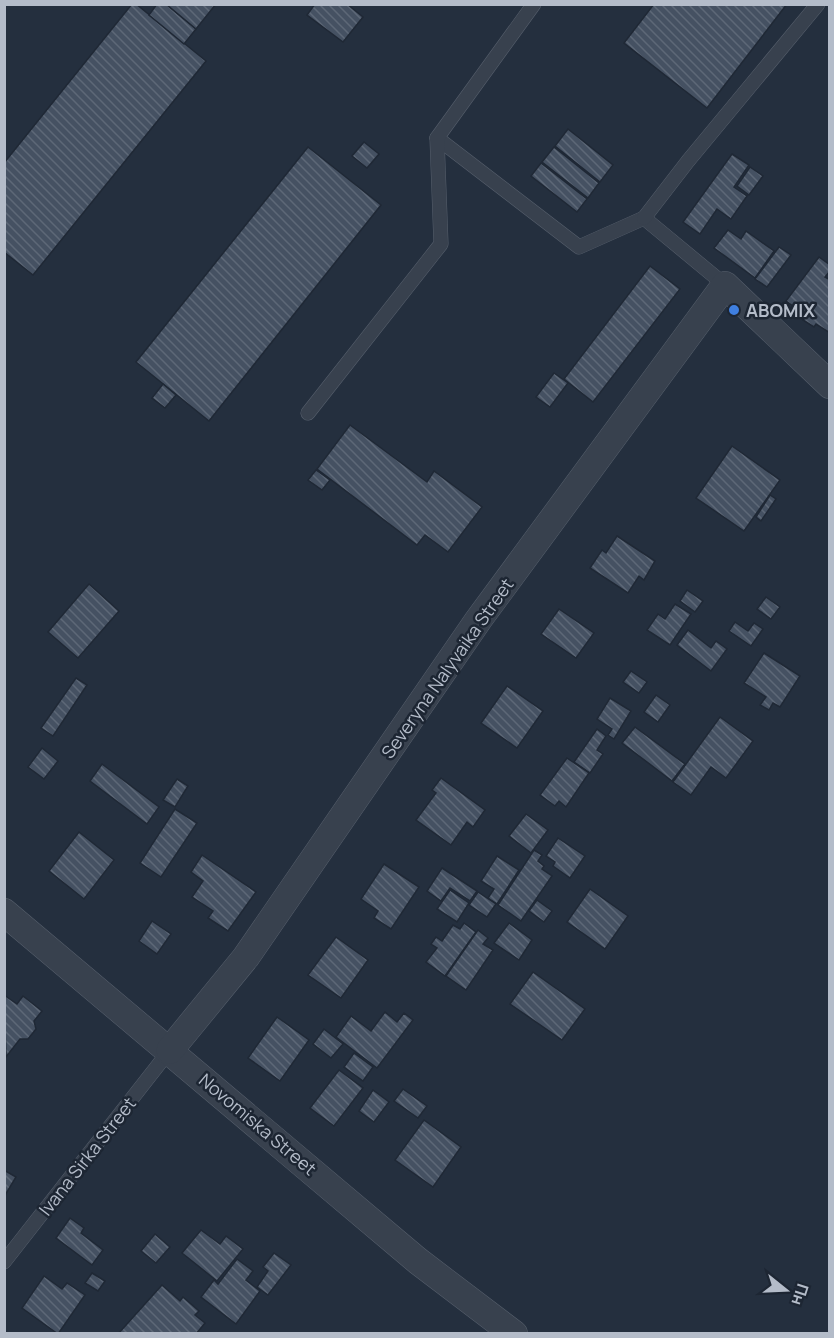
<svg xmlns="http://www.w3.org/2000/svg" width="834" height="1338" font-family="Manrope,sans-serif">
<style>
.building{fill:url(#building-back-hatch);stroke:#1f2835;stroke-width:1.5}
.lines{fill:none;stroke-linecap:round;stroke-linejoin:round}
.service-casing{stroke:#565f6c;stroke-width:15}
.minor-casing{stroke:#565f6c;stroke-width:28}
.service{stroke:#38414e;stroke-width:14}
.minor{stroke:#38414e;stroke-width:27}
.shop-dot{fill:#3f7fe0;stroke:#1d2633;stroke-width:2}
.labels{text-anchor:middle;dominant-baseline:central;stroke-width:5;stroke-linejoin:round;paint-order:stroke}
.poi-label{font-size:18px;font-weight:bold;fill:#b4bcc9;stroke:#1d2633;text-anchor:start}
.street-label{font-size:18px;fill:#b4bcc9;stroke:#1d2633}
</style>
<defs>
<pattern id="building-back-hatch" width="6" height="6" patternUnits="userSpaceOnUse" patternTransform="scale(1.5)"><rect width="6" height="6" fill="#455162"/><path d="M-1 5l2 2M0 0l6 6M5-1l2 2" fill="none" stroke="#5d6877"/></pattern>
</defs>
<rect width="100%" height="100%" fill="#242f3e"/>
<g class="building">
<polygon points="132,4 136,4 206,61 33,275 4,252 4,163"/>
<polygon points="157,4 166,4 196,29 184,44 149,15"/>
<polygon points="166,4 216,4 196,29"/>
<polygon points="315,4 347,4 363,17 343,42 307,15"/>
<polygon points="654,4 787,4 707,108 624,43"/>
<polygon points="568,129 613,165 600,182 555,146"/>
<polygon points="364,142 379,154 367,168 352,156"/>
<polygon points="308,147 381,205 209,421 136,362"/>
<polygon points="554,147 599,183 588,198 542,162"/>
<polygon points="732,154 749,165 734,187 747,196 731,219 717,209 700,234 683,222"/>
<polygon points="541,163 587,199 577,212 531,176"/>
<polygon points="750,167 763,176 749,195 737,186"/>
<polygon points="728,230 741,239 746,231 774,251 755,278 714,248"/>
<polygon points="779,247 791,255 767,287 755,279"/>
<polygon points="819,257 830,265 830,271 825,277 830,280 830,333 816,324 814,327 803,320 807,316 786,301"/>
<polygon points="650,266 680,289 593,402 564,379"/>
<polygon points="554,373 568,383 550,407 536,397"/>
<polygon points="163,384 176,395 165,408 152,398"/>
<polygon points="350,425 427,482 434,471 482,507 448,552 425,535 417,545 317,469"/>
<polygon points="732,446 780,480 744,531 696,498"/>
<polygon points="316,470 330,480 322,490 308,480"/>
<polygon points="770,495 776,499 761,521 756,517"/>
<polygon points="617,536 655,561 644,580 639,576 628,593 590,568 602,550 606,553"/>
<polygon points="89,584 119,611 78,658 48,632"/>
<polygon points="687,590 703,601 695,612 680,601"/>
<polygon points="766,597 780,607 771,619 757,609"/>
<polygon points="675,604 691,614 670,645 647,630 658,614 665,619"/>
<polygon points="559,609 594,633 576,658 541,634"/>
<polygon points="735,622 748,631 754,623 763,629 751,646 729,631"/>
<polygon points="688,630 711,648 716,641 727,649 711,671 677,645"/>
<polygon points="764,653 800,676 780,707 773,703 769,710 760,705 766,697 744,683"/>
<polygon points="631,671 647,682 639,693 623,682"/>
<polygon points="76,678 87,685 53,736 41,728"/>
<polygon points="507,686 543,711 517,748 481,723"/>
<polygon points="656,695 670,705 658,722 644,712"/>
<polygon points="610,698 631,711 614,739 608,735 612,729 597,719"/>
<polygon points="720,717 753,741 726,778 711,767 691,795 673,782"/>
<polygon points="635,727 685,764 672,781 622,743"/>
<polygon points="597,729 606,736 597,750 603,754 590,773 574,762"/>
<polygon points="42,748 58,761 44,779 28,767"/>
<polygon points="567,758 589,773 566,807 559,801 555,806 540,795"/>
<polygon points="102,764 159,807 147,824 90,781"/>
<polygon points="441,778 485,810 473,827 467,822 451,845 416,820 436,793 432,790"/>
<polygon points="177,779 188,786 175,807 163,800"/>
<polygon points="175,809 197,823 161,877 140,863"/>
<polygon points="526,814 548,830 531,853 509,836"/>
<polygon points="79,832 114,860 84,899 49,871"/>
<polygon points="558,838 585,856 570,878 553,866 555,862 546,856"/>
<polygon points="534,850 542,855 538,861 544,866 542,869 552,876 521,921 498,905"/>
<polygon points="202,855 256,892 228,931 208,918 213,911 192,897 203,881 191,872"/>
<polygon points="497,856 519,870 497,904 488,898 494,889 481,881"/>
<polygon points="384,864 419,887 391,929 374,918 378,911 361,899"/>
<polygon points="442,868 477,891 470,901 450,888 441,901 427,891"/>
<polygon points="590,889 628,916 605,949 567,922"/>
<polygon points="450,890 469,903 457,922 437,909"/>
<polygon points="478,892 496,904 487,917 469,905"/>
<polygon points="537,900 552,911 544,922 529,911"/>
<polygon points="152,921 171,934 157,954 139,941"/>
<polygon points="464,923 476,932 445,976 426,962 437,948 431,944 436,937 442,941 453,925 460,929"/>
<polygon points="509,923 532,940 519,960 494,943"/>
<polygon points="478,930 488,938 483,944 493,950 466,990 446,976"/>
<polygon points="336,937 368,960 341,998 308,975"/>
<polygon points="533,972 585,1009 562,1040 510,1004"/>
<polygon points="4,995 17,1004 23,996 42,1011 34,1021 36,1029 28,1039 20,1039 6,1057"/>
<polygon points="385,1012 397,1022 404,1013 413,1020 377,1068 336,1037 351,1016 371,1031"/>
<polygon points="277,1017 309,1040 280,1081 248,1058"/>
<polygon points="324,1029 343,1044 331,1058 313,1044"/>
<polygon points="354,1053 373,1067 363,1081 344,1067"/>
<polygon points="339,1070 363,1088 334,1126 310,1108"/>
<polygon points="403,1089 427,1106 418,1118 394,1101"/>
<polygon points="373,1090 389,1102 374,1122 359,1111"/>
<polygon points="424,1120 461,1147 433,1187 395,1160"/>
<polygon points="4,1170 16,1177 4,1197"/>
<polygon points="70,1218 84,1228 81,1233 103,1250 92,1265 56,1238"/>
<polygon points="201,1230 220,1244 226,1236 243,1249 217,1281 182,1253"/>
<polygon points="155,1234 170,1247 156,1263 141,1251"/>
<polygon points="274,1253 291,1265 268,1295 257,1287 268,1271 263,1267"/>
<polygon points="237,1259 253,1271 246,1280 260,1291 236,1324 201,1297 214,1280 218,1284"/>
<polygon points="92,1273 105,1281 98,1291 85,1283"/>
<polygon points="44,1276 62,1289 67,1283 85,1295 58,1334 22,1308"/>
<polygon points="162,1285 180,1301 183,1297 199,1311 195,1315 205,1323 196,1334 118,1334"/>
</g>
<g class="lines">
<defs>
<g id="service">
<polyline points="437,138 579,247 644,218 725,285"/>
<polyline points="644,218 688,161 818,4"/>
<polyline points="308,413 441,244 437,138 534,4"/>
<polyline points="4,1262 170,1050"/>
</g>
<g id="minor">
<polyline points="4,912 418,1261 514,1334"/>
<polyline points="170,1050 246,957 479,619 725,285 830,385"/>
</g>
</defs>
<use href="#service" class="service-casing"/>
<use href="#minor" class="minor-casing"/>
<use href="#service" class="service"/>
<use href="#minor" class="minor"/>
</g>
<circle class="shop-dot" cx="734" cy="310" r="6"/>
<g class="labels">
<g class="poi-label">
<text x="746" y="310">ABOMIX</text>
</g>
<g class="street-label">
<text transform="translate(447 668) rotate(-55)">Severyna Nalyvaika Street</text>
<text transform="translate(258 1124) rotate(40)">Novomiska Street</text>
<text transform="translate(87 1156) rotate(-52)">Ivana Sirka Street</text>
</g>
</g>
<rect width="834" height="1338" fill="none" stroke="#b4bcc9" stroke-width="12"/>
<g transform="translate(786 1290) rotate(108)" stroke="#1d2633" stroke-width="4.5" paint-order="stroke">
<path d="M0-4.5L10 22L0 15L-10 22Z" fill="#b4bcc9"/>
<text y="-9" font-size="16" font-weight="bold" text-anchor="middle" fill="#b4bcc9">Пн</text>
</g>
</svg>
